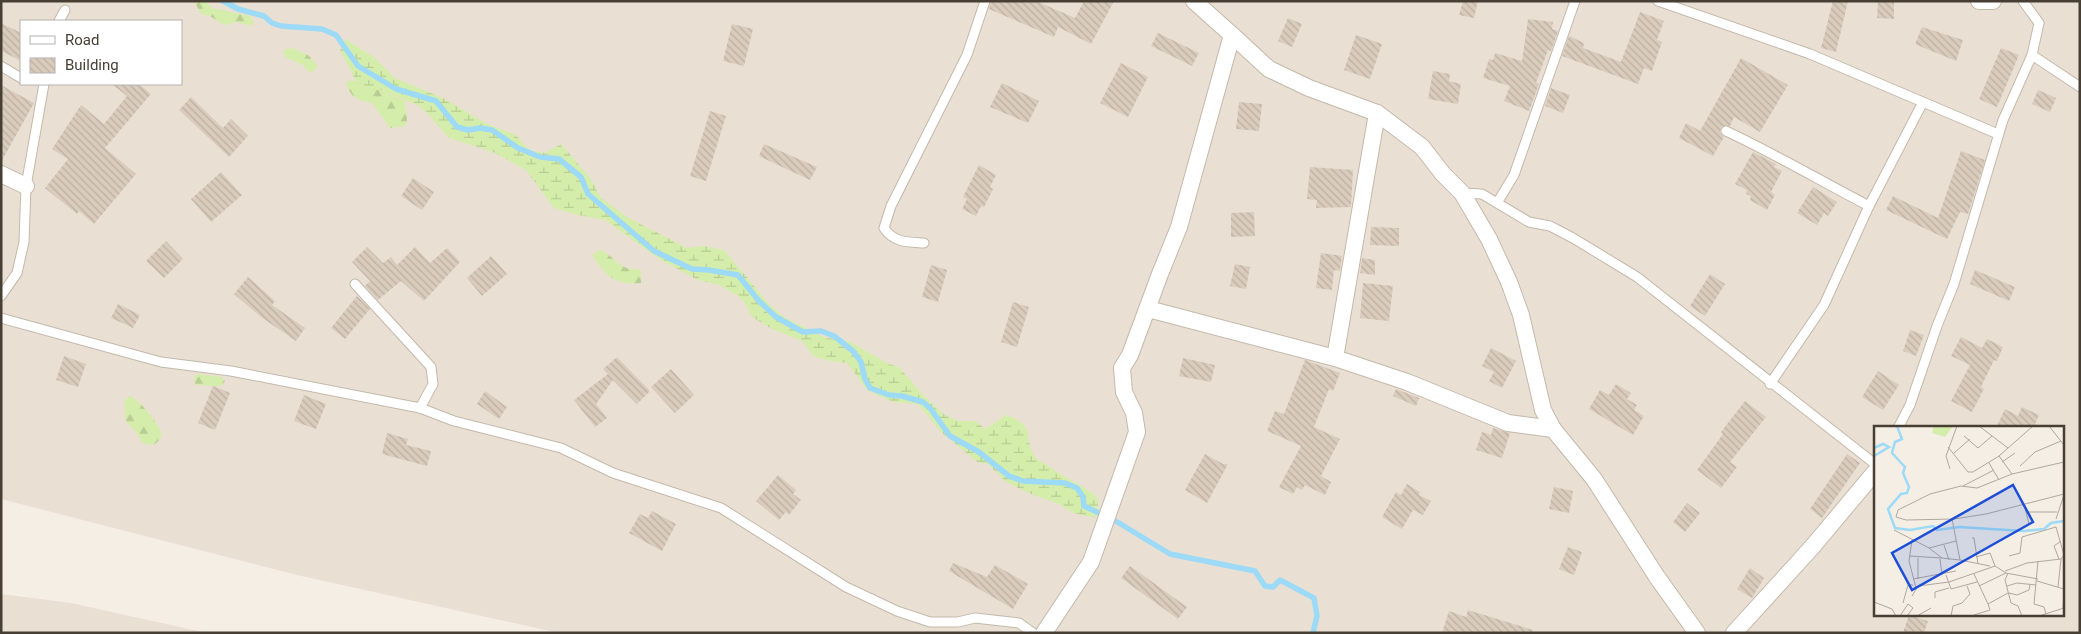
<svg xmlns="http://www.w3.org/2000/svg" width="2081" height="634" font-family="Roboto,sans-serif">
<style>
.residential{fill:#e9e0d3;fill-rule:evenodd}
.forest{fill:url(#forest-firs)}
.wetland{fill:url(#wetland-marsh)}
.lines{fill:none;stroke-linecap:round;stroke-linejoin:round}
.stream{stroke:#9cdaf7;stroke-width:5.5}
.building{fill:url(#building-back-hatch)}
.lane-casing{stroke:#c4b8aa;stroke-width:11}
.street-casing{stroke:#c4b8aa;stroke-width:18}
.lane{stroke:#fff;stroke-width:9}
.street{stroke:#fff;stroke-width:16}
.inset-river{fill:none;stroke:#9cdaf7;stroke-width:2.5}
.inset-road{fill:none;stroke:#afa89e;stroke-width:1}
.view{fill:#1d4ed8;fill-opacity:0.15;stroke:#1d4ed8;stroke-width:2.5}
.inset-edge{fill:none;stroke:#473e34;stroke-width:2.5}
</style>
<defs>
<pattern id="forest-firs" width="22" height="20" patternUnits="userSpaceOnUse" patternTransform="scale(1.25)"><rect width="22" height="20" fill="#d5edaa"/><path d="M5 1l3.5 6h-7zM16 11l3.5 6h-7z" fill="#b8cc93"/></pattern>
<pattern id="wetland-marsh" width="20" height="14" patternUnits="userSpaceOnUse" patternTransform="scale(1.25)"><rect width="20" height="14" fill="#d5edaa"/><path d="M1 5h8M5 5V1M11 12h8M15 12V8" fill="none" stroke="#b8cc93"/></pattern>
<pattern id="building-back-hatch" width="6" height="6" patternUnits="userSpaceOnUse" patternTransform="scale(1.25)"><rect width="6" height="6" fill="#daccbd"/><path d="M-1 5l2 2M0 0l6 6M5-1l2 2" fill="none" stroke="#bcb0a3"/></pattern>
</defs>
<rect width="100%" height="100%" fill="#f4eee5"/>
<g class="residential">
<path d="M1 1H2080V633H559L297 575 1 499ZM21 21H181V84H21ZM1875 428H2062V615H1875Z"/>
<polygon points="1,594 71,603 207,633 1,633"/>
</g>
<g class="forest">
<polygon points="194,1 205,1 212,8 250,16 254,22 252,26 236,22 224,25 210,16 201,14"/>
<polygon points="292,48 308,55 318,66 314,71 309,72 303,65 285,57 283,50"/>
<path d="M346 81H356L373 90H381L405 101 407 121 405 126 390 128 372 103C357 101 349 96 346 81Z"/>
<path d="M600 250C617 257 617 270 638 269L641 271V283C615 285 606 277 592 255Z"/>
<polygon points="198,374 221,377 225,381 221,386 195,385 194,377"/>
<path d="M130 396C137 397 159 424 161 432 163 438 158 441 154 445L142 443 137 433 126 422 124 401Z"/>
</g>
<path class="wetland" d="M345 39 374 57 395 78 445 99 485 123 516 135 529 150 545 153 561 144 591 179 601 198 627 217 687 248 703 246 724 250 769 304 784 317 824 337 850 342 889 364 899 367 923 395 945 415 958 421H976L985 429 1006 415C1039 425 1021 440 1037 459 1040 462 1047 464 1050 467 1066 479 1084 485 1098 498V512L1095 518 1073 513 1059 504 1026 492 1005 481 988 464 977 462 941 432 918 404 893 402 868 391 847 363 830 361 813 356 802 341 770 328 752 317 744 302 738 296 719 285 698 280 659 259 605 220 573 214 554 208 526 170 493 152 449 138 426 112 417 105 381 90H373L356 81 340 50Z"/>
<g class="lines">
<polyline class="stream" points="223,1 238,9 264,16 272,23 281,26 322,29 336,35 358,66 396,89 436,101 457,127 468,130 480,128 492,130 518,148 540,157 559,159 581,177 588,194 654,251 692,269 709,270 738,275 759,301 776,317 803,332 821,331 834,336 853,351 861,362 865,379 870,388 889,395 902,396 923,402 930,408 950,436 979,452 1009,476 1023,481 1065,483 1077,488 1083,497 1084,506 1114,520 1170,554 1255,571 1265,586 1273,587 1280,580 1314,598 1317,616 1313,633"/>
</g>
<g class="building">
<polygon points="991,1 1036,1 1075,18 1084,1 1114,1 1091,44 1058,27 1054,37 989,9"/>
<polygon points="1463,1 1478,1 1474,18 1459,15"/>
<polygon points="1833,1 1848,1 1836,52 1821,48"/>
<polygon points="1878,1 1894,1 1894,19 1877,18"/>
<polygon points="1640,12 1664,21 1657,40 1662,42 1652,71 1644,68 1638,84 1562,56 1569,36 1584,43 1583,48 1621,62"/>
<polygon points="1288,18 1302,24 1292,47 1278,41"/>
<polygon points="1528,19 1553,22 1552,29 1558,31 1551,51 1548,50 1536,83 1539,84 1529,111 1504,101 1510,86 1483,78 1489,59 1493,60 1495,53 1522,61"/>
<polygon points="1,23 21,33 21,61 1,51"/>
<polygon points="732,24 753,29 744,66 723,61"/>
<polygon points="1922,27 1963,40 1956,61 1915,44"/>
<polygon points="1158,33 1199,53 1192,66 1151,46"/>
<polygon points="1356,35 1382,44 1370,79 1344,70"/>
<polygon points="2001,48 2019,55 1997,107 1979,99"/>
<polygon points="1741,58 1788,85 1760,132 1734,117 1730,126 1722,126 1720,132 1724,137 1713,156 1679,138 1686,123 1700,131"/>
<polygon points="1121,63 1148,77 1128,117 1100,103"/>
<polygon points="1433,71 1450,74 1449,81 1461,84 1458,104 1428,99"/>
<polygon points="1002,83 1039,101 1028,123 990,107"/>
<polygon points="112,84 139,84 151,94 105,148 136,174 94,224 79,211 77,214 45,188 68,159 52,149 81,105 104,124 127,96"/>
<polygon points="1,85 34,103 1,162"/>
<polygon points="1551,88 1570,95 1563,113 1545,106"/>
<polygon points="2038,90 2056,98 2050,112 2032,104"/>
<polygon points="191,97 223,128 231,119 248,136 229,157 179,110"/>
<polygon points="1239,102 1262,104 1259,131 1236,129"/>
<polygon points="710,111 726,116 706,181 690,176"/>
<polygon points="764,144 817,167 810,180 759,156"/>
<polygon points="1961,151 1985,160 1968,214 1960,212 1947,239 1886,210 1893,196 1938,218"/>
<polygon points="1753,152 1776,164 1774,167 1782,171 1771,192 1775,195 1767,210 1750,200 1751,196 1746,194 1747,190 1735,184"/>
<polygon points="979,165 996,175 990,187 993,189 984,207 981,206 976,216 962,209 967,199 963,197"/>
<polygon points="1310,167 1353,170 1351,207 1316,208 1317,200 1307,199"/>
<polygon points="221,172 242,195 211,222 191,199"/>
<polygon points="413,178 434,192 422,210 401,196"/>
<polygon points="1813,187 1837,202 1828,216 1824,213 1817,225 1797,213"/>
<polygon points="1254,212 1255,236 1231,237 1231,213"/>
<polygon points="1371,227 1399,228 1399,246 1370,245"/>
<polygon points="166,241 183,259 164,278 146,261"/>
<polygon points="367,247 383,263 391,257 397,265 415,247 430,263 447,248 460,262 424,301 401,281 378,300 365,286 370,281 352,262"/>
<polygon points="1321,253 1342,256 1340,271 1334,270 1332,290 1316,288"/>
<polygon points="491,256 507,274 482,296 467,278"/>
<polygon points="1362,258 1375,260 1375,275 1360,273"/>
<polygon points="1235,264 1250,267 1246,289 1230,286"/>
<polygon points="931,265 947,270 938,302 922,297"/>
<polygon points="1975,270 2015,287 2009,301 1970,284"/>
<polygon points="1710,274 1725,284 1705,316 1690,306"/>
<polygon points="248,277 275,301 272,305 305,328 296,341 261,317 234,294"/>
<polygon points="1363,283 1393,286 1389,321 1360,318"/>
<polygon points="357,296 370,309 345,339 331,328"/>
<polygon points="1013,302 1029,307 1017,347 1001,342"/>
<polygon points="118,304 140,315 133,328 111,318"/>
<polygon points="1910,330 1924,335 1916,356 1903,351"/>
<polygon points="1961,337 1982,348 1987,339 2003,347 1997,361 1994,360 1981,387 1984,389 1972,412 1951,401 1970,365 1951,356"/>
<polygon points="1491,348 1516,361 1502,388 1489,381 1494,372 1482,366"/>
<polygon points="64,356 86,364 78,387 56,380"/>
<polygon points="617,357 650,391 637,404 613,380 596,404 607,418 595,427 574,400 608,374 603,369"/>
<polygon points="1183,358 1215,365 1211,382 1179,376"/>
<polygon points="1305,360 1340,373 1333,391 1329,389 1314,427 1340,439 1321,476 1331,482 1325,495 1305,485 1302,490 1297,487 1293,494 1279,487 1301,446 1267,431 1275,411 1284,414"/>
<polygon points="671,369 694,395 675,413 651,387"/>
<polygon points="1878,371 1899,385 1883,410 1862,397"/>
<polygon points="1616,384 1631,393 1627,399 1637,405 1634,410 1644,416 1633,435 1589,409 1600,390 1609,395"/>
<polygon points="213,386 230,393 215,430 198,423"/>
<polygon points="1396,389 1419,398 1416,406 1393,396"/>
<polygon points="485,391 507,407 499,419 477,404"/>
<polygon points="304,395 326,404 316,429 294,421"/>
<polygon points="1745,401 1766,417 1730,462 1737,467 1721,488 1697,470 1723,434 1721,432"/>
<polygon points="2022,407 2039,415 2035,424 2043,428 1996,428 2005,409 2018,416"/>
<polygon points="1493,428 1510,433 1502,458 1476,450 1482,432 1491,435"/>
<polygon points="387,433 408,439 406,445 431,451 427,466 382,454"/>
<polygon points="1205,454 1223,464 1228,464 1207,503 1185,490"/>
<polygon points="1847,454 1860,463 1822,518 1810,509"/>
<polygon points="778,475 796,490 793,494 801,500 789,515 786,512 779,520 756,501"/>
<polygon points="1407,484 1420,492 1419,495 1431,501 1423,515 1413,510 1402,529 1382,517 1396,492 1401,495"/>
<polygon points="1554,487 1573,491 1569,513 1549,509"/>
<polygon points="1687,503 1700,513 1685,532 1673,522"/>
<polygon points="652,511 676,524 662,551 629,533 640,514 648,518"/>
<polygon points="1568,547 1582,552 1574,575 1559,569"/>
<polygon points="953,563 987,577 995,565 1028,584 1013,609 949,571"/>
<polygon points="1130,566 1187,607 1178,619 1121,578"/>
<polygon points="1750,568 1764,578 1752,598 1737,589"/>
<polygon points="1468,610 1533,630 1532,633 1442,633 1449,611 1466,617"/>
<polygon points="1909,615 1928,621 1924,633 1903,633"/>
</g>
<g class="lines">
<defs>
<g id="lane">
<polyline points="1658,1 1810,54 1998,134"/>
<polyline points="59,21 65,10"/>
<polyline points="2032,55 2080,87"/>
<polyline points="1,66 21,78"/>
<path d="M1726 131C1775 154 1821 181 1869 206"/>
<polyline points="1462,193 1482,194 1529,222 1550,226 1573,238 1637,277 1875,464"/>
<polyline points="1497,203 1514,175 1575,1"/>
<path d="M924 243C908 242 894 243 884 228L891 206 967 55 985 1"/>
<polyline points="355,284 431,367 433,384 420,408"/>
<polyline points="1,296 17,273 24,242 26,186 44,84"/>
<polyline points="1,318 161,362 231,371 420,408 454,421 561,448 613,473 721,508 846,587 897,611 930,622 958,622 975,618 1019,623 1033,633"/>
<polyline points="1770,384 1824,305 1869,206 1923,102"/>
<polyline points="1898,428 1910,405 1937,326 1954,284 2003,120 2032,55 2039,23 2023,1"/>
</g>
<g id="street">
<polyline points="1979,1 1993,1"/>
<polyline points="1232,35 1269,69 1309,88 1377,113 1422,147 1443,174 1462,193 1489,239 1509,282 1521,315 1543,410 1553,429"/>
<polyline points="1,174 26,186"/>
<polyline points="1148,309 1335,358 1407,382 1508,423 1553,429 1594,479 1657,577 1697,633"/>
<polyline points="1335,358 1377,113"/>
<polyline points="1044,633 1091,562 1137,432 1134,413 1124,392 1122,368 1130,355 1160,274 1179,227 1232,35 1194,1"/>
<polyline points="1734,633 1813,546 1875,472"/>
</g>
</defs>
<use href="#lane" class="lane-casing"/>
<use href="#street" class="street-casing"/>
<use href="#lane" class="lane"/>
<use href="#street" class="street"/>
</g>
<g transform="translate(1874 426)">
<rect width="190" height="190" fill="#f4eee5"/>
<path d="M60 0H79L71 11 58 7Z" fill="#d5edaa"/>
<path class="inset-river" d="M23 0 28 13 21 16 18 27 31 41 29 47 35 61 33 67 27 68 14 83 21 102 36 104 59 100 63 104 85 101 150 105 170 103 177 97 190 95M0 22 9 18 15 21 0 30"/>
<path class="inset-road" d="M105 0 134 22M175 0 190 19M90 10 104 22 118 10M74 21 94 46H99L125 30 159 0M80 27 96 13M125 30 138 48M128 36 141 27M115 37 125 54M146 40 161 26 187 15M76 43 72 30 83 0M89 60 120 44M190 68 112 88 80 93 32 94 22 91 24 84 56 68 87 60 103 62 138 48 190 36M150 78 155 98M152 86H183M78 93 86 134 116 140M182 93 190 69M20 104 55 122 82 115M98 112H100L104 138M38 114 35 135 42 162M70 119 75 134M55 122 68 132 86 134M35 130 68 132M135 130 146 127 148 111 182 101 190 129 187 133 184 161M102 131 116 127 121 140 132 147 164 153M44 132V153M66 133 68 149M185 133 180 120 187 115M164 135 160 178 170 181 172 188M131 145 153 137 187 133M134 147 131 154 137 177 144 180 148 190M100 148 114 178M72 149 77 163 103 156M39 153 82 145M163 155 190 163M105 160 132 147M133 160 143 157 162 159M135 167 143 169 155 164 156 159M38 170 44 160 75 156 121 140M61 172V166L75 162M0 176 18 183 22 190M29 177 34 159H39M189 183 190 164M26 190 34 178 39 182 33 190M43 190 57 182M77 190 79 180 88 177 96 168 93 160M97 190 116 184 114 178 134 167M165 190 190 182"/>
<path class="view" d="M139 59 159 96 38 164 18 127Z"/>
<rect width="190" height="190" class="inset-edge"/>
</g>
<rect width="2081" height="634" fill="none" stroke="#473e34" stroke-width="5"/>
<rect x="20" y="20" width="162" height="65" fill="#ffffff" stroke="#b5b2ae"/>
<rect x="30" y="36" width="25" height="8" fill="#ffffff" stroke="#b5b2ae"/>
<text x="65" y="45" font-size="15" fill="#473e34">Road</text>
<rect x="30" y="58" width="25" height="15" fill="url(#building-back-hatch)" stroke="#b5b2ae"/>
<text x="65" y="70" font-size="15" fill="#473e34">Building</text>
</svg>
